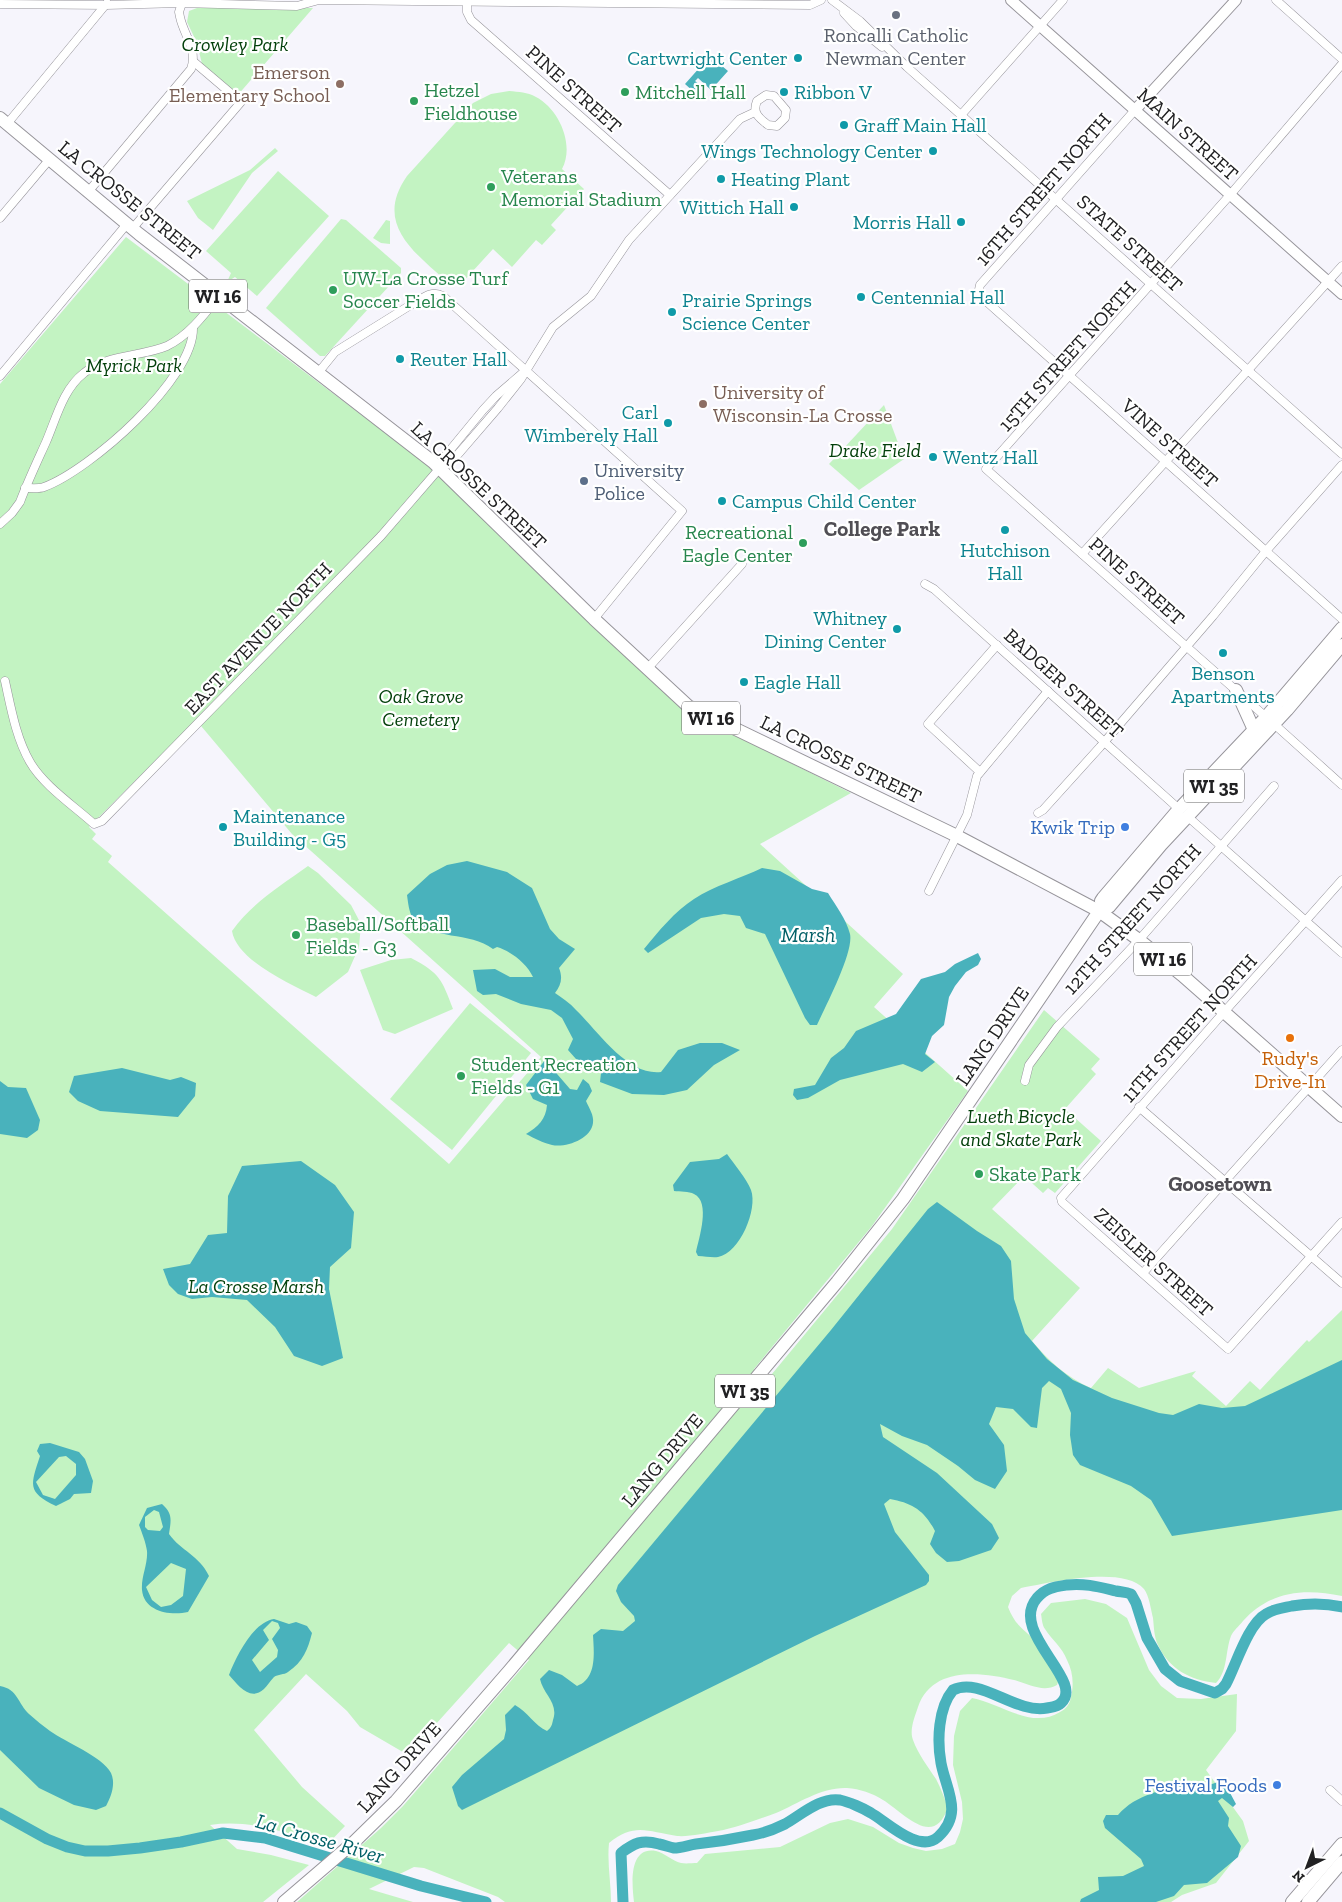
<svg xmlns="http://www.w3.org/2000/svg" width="1342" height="1902" font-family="'Zilla Slab',serif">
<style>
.green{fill:#c3f3c2;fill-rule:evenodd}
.water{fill:#49b2bc;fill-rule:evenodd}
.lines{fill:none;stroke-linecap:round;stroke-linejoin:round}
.river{stroke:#49b2bc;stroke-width:11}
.minor-casing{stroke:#96949a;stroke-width:9}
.tertiary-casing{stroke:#96949a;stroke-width:12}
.primary-casing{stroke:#96949a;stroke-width:14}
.trunk-casing{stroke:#96949a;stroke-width:14}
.minor{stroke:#fff;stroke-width:8}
.tertiary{stroke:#fff;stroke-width:10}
.primary{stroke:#fff;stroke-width:12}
.trunk{stroke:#fff;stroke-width:12}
.worship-dot{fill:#6b7280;stroke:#fff;stroke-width:2}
.culture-dot{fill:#0f9aa8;stroke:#fff;stroke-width:2}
.education-dot{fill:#8d6e63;stroke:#fff;stroke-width:2}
.leisure-dot{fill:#2e9e5b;stroke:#fff;stroke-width:2}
.service-dot{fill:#5c6f8a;stroke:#fff;stroke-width:2}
.shop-dot{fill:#3f7fe0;stroke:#fff;stroke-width:2}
.food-dot{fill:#e8710a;stroke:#fff;stroke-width:2}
.labels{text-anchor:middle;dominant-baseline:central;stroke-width:4.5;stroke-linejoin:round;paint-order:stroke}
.shield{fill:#fff;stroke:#646465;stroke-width:1}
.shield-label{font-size:19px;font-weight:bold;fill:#212123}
.worship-label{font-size:20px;fill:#5b616d;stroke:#fff}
.park-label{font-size:20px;font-style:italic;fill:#03400b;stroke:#fff}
.culture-label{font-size:20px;fill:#0d838f;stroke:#fff;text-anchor:start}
.education-label{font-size:20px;fill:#785e54;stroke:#fff;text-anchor:end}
.street-label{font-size:20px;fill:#212123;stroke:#fff}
.leisure-label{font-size:20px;fill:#27864d;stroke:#fff;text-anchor:start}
.service-label{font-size:20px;fill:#4e5e75;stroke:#fff;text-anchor:start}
.shop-label{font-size:20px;fill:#366cbe;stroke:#fff;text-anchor:end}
.food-label{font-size:20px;fill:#c56008;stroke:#fff}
.neighbourhood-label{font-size:21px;font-weight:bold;fill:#504e54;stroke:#fff}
.water-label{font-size:21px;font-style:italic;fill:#005f66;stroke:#fff}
</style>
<rect width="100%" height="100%" fill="#f6f5fc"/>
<g class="green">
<polygon points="197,8 313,8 237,96 202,64 197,43 187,22 189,11"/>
<path d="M509 91C519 92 527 92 536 97 559 109 575 145 562 169L584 189 551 225 556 230 542 245 536 240 512 267 493 249 461 284 455 285 450 281 445 280C413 251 374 223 407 176L473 103 491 94Z"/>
<polygon points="275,148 278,151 252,173 213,230 198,218 187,201 250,170"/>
<polygon points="278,171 329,216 257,296 235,277 227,282 231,273 206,251"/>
<polygon points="341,219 346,220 401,268 401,273 325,356 320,356 266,308"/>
<polygon points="386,220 390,221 390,244 381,243 373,238"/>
<path d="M126 237 433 469 684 710 851 793 760 844 903 974 874 1007 968 1091 872 1226 754 1369 767 1380 892 1229 1044 1010 1100 1059 1091 1069 1096 1074 1065 1109 1101 1141 1055 1193 1048 1188 1043 1193 1024 1176 992 1209 1080 1288 1032 1341C1049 1361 1066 1377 1091 1388L1108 1368 1139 1388 1196 1371 1192 1376 1226 1406 1250 1381 1260 1390 1307 1340 1309 1342 1342 1310V1596C1304 1588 1270 1591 1243 1621 1239 1626 1233 1631 1231 1636 1225 1652 1228 1671 1216 1683 1190 1680 1169 1669 1158 1645 1154 1637 1154 1627 1153 1618 1151 1610 1149 1595 1144 1589 1123 1565 1049 1583 1021 1588L1012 1596 1008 1607C1017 1629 1025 1629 1038 1644 1046 1655 1052 1668 1059 1679L1057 1685C1043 1693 1029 1684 1014 1680 981 1672 932 1666 918 1707 915 1716 909 1730 913 1740 918 1754 928 1767 936 1779 941 1788 944 1798 948 1807 934 1850 903 1812 883 1800 872 1793 860 1789 847 1788 822 1787 799 1803 776 1813 759 1819 736 1828 718 1831 706 1833 689 1837 677 1836 648 1832 635 1822 609 1843 607 1863 611 1882 611 1902H505L498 1897 424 1868 414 1867 369 1889 413 1902H297L381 1828 403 1806 529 1660 509 1643 408 1755 360 1727 347 1711 306 1674 254 1730 302 1787 345 1826 326 1846C289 1833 250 1819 210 1825L237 1849 271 1855 309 1865 263 1902H0V384ZM196 720 292 834 541 1057 449 1164 108 862 112 856 92 839 96 834 89 827Z"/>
<polygon points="884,405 904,459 859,490 829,464"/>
<path d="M308 866 318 873 351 905 361 924 359 947 348 972 316 997C291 984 237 961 232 931 252 903 280 886 308 866Z"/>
<path d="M411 958C440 973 442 980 453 1009L395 1034 383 1030 360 970 391 960Z"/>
<polygon points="470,1003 531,1053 452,1150 390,1099"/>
<path d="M1085 1599 1106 1604 1127 1618 1149 1670 1161 1686 1177 1698 1201 1699 1237 1694 1236 1731 1206 1770 1243 1821 1249 1841 1216 1883 1182 1895 1171 1902H634C632 1885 628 1846 656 1851 665 1853 672 1861 681 1863 686 1864 692 1863 697 1863L705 1854 780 1847 830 1823 848 1819 873 1827 899 1843 913 1848 926 1851 942 1849 955 1844 960 1832 963 1819 962 1802 953 1765 954 1736 960 1711 972 1698C1000 1703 1032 1730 1060 1712 1066 1709 1070 1704 1071 1697 1074 1684 1073 1672 1067 1660 1062 1647 1052 1640 1045 1629 1042 1625 1042 1619 1041 1614L1051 1603Z"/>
</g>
<g class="water">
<polygon points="709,57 721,67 722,66 728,71 711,90 698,78 695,81 700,85 694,92 685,84"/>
<path d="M467 861 507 872 532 888 550 929 559 939 575 949 559 968C563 978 561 985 555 993 562 998 570 1003 576 1010 598 1031 627 1076 661 1072L678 1050 700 1043H722L740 1050 714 1065 687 1090 664 1095 632 1094 600 1082 601 1073 596 1067 576 1059 568 1050 573 1039 562 1018 551 1010 521 1004 496 994 483 995 477 991 473 970 495 969 510 977H533C527 964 511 951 497 947L493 949C470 931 431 941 413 918 409 913 408 902 407 895L430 874 447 865Z"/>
<path d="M762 868 780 871 812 889 828 893C836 906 846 919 850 934 854 952 825 1007 817 1025H810L805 1018 765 934 746 928 740 916 724 914 701 918 648 953 644 949C658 932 675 911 694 899 714 886 741 878 762 868Z"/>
<polygon points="978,953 981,959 978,965 966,972 955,986 949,997 944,1025 932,1036 925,1054 935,1062 922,1072 903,1064 840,1080 808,1098 797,1100 793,1095 794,1089 815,1085 831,1058 844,1048 856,1031 896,1014 921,979 945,972 955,964"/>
<path d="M545 1060 570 1089 577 1090 583 1079 589 1084 592 1091 586 1101C589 1108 594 1115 593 1123 591 1139 566 1148 552 1145 543 1143 534 1138 526 1134 538 1127 546 1119 547 1105L533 1099 526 1085Z"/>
<polygon points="122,1068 170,1080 181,1077 196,1083 195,1096 178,1117 100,1111 78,1101 69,1092 74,1076"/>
<polygon points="0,1081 8,1087 26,1088 40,1120 38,1130 27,1138 0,1134"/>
<path d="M727 1154C734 1164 747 1179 751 1190 758 1209 740 1253 718 1257 712 1258 705 1256 698 1256L696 1252C699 1238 711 1202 694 1194 689 1191 680 1192 674 1191L673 1185 690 1162 719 1159Z"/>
<polygon points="301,1161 335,1185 354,1212 351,1248 330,1267 329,1289 343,1358 322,1366 294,1356 275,1327 247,1300 212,1297 192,1299 178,1294 169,1285 163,1269 190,1264 208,1235 227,1233 228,1196 242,1166"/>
<path d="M937 1202 977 1231 1001 1246 1011 1261 1014 1299 1025 1333 1047 1359 1073 1380 1112 1398 1159 1413 1173 1415 1199 1404 1222 1408 1245 1406 1342 1360V1510L1172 1536 1151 1500 1131 1486 1080 1465 1073 1455 1070 1435 1071 1413 1061 1389 1049 1381 1042 1388 1037 1428 1031 1427 1013 1409 996 1407 989 1424 1004 1445 1007 1471 995 1489 975 1480 958 1466 927 1445 902 1436 880 1424 883 1437 937 1473 992 1524 999 1538 991 1550 959 1561 947 1562 936 1553 930 1544 935 1531C924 1510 912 1503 890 1499L884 1504 895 1532 929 1575V1581L926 1585 815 1636 462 1810 458 1806 452 1787 462 1775 504 1739 506 1730 505 1715 515 1705C528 1712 534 1725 547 1731 551 1728 552 1725 553 1720 559 1703 543 1694 540 1679L549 1670 562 1675 577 1686C597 1679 594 1653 593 1635L601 1629 623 1631 635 1621 634 1616 621 1602 616 1591 618 1585 831 1330 928 1209Z"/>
<path d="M50 1443 79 1452 85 1459 93 1481 91 1493 74 1494 70 1499 56 1506C26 1492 31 1484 40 1456L37 1451 40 1444ZM66 1456 76 1464V1475L55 1499 43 1495 36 1482 59 1457Z"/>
<path d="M162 1504C173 1514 171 1520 169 1534 181 1551 199 1555 209 1576L188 1612C171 1616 144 1612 142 1590 141 1577 148 1564 147 1551 146 1543 142 1533 139 1525L147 1508ZM154 1510 159 1512 163 1527 160 1531 148 1530 145 1527V1517ZM171 1563 186 1569 183 1596 171 1605 161 1607 152 1600 146 1587Z"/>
<path d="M274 1619 289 1624 296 1622 307 1626 312 1633C308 1649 303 1662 288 1672 284 1675 278 1674 274 1677 270 1681 267 1686 264 1689 250 1702 238 1685 229 1675 236 1657 253 1622 274 1619ZM272 1621 278 1623 280 1628 272 1639 278 1650 277 1657 260 1672 252 1660 269 1640 263 1630Z"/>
<path d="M0 1686C18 1689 18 1704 29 1714 36 1720 43 1726 50 1731 65 1742 102 1756 111 1773 116 1784 111 1797 106 1806L96 1810 74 1805 39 1788 0 1750Z"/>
<path d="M1189 1782 1212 1784 1218 1782 1229 1791 1236 1804 1233 1807 1222 1798 1218 1801 1229 1818 1228 1826 1241 1846 1238 1857 1207 1883 1184 1885 1174 1896 1156 1902H1080L1081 1899 1099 1890 1098 1877 1123 1876 1144 1866 1141 1859 1105 1828 1103 1821 1106 1815H1118C1136 1794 1164 1790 1189 1782Z"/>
</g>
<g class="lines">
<g class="river">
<polyline points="0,1813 47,1839 67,1847 85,1851 108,1851 140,1848 181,1842 223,1833 265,1838 421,1886 486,1902"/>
<path d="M623 1902 621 1853C634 1843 642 1839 659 1844 664 1845 669 1847 674 1848 681 1848 689 1845 696 1844 715 1842 734 1839 753 1835 764 1833 775 1829 785 1824 801 1815 820 1797 840 1800 849 1802 863 1808 871 1813 887 1822 919 1854 938 1837 964 1813 946 1790 941 1763 937 1741 938 1708 953 1690 980 1676 1015 1714 1047 1708 1052 1707 1057 1707 1061 1703 1086 1681 1008 1632 1037 1598 1046 1588 1054 1587 1067 1585 1085 1583 1099 1587 1116 1591 1121 1592 1126 1592 1131 1594L1136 1603 1147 1638 1165 1669 1180 1681 1215 1693 1222 1689 1226 1684C1236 1665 1248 1624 1266 1614 1273 1609 1283 1608 1292 1606 1309 1603 1325 1603 1342 1607"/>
</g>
<defs>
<g id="minor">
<polyline points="467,0 467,12 471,20 670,195"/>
<polyline points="832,0 860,21 907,67 1342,454"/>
<polyline points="1276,0 1342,59"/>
<polyline points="0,4 106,5 181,3 297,6 319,0 810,5 821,0"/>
<polyline points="844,13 856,26 882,47"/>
<path d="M766 95 774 96 786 110 785 118 777 126 768 125C759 118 752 113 757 101Z"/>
<polyline points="1135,110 980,285 978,294 1342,619"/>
<polyline points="961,115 1063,0"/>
<polyline points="7,124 107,3"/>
<path d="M88 192 191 69C198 49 184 36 180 17L179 12 183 0"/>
<polyline points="0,218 49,160"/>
<polyline points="132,229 241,102 194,62"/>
<path d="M318 373 335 352 417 301C427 295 433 291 443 296L682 511 594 619"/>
<polyline points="0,376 127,224"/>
<polyline points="439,468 452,461 460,452 498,408 521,379 553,327 591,296 629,240 740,119 755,112"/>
<path d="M25 488C31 488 39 489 44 487 90 470 194 379 193 328"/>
<path d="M0 524 12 513 20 502C28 481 37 462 46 442 56 419 63 389 84 373 107 354 141 357 167 346 189 335 204 315 219 296"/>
<polyline points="1082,554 1342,266"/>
<polyline points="925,584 934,589 1179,809"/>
<polyline points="648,668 742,564"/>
<path d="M5 681C11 708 16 738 30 762 43 785 74 806 94 824L102 821 381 536 439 469 446 455 483 410 496 396 525 371"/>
<polyline points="1266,717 986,469 1230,195 1342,64"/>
<polyline points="1274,724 1342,785"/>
<polyline points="980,772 928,724 997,645"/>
<polyline points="1038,813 1043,810 1100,747 1213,616 1266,551 1342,465"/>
<polyline points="1187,816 1342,953"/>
<polyline points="1342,880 1217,1020 1061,1198 1062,1202 1228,1349 1342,1222"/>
<polyline points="929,891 967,815 977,776 1048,691"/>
<polyline points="1025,1081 1029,1065 1057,1027 1139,940 1274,786"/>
<polyline points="1139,1107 1342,1283"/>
<polyline points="1143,1273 1342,1050"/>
<polyline points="1330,1790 1342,1801"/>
</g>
<g id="tertiary">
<polyline points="1011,0 1342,294"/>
<polyline points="1135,110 1236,0"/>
</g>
<g id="primary">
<polyline points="0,118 139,234 433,462 594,619 688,706 957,836 1099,911 1139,940 1182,975 1342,1116"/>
<polyline points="1236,690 1254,730"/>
<polyline points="1102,907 1109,907 1161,845 1287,710 1342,645"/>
<polyline points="284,1902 354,1842 396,1801 509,1671 837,1282 903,1199 1102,907 1101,901 1103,898 1179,809 1266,717 1342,628"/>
</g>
<g id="trunk">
<polyline points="1292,1902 1342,1844"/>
<polyline points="1308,1902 1342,1862"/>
</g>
</defs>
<use href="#minor" class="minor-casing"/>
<use href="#tertiary" class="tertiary-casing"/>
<use href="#primary" class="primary-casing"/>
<use href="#trunk" class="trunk-casing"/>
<use href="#minor" class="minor"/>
<use href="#tertiary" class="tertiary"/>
<use href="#primary" class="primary"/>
<use href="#trunk" class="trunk"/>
</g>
<circle class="worship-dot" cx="896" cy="15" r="5"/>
<g class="culture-dot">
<circle cx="798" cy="58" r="5"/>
<circle cx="784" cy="92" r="5"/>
<circle cx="844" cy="125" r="5"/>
<circle cx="933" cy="151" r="5"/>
<circle cx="721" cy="179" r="5"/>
<circle cx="794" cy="207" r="5"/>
<circle cx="961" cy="222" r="5"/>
<circle cx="861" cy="297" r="5"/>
<circle cx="672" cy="312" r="5"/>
<circle cx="400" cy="359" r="5"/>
<circle cx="668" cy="423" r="5"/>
<circle cx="933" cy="457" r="5"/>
<circle cx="722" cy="501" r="5"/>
<circle cx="1005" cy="530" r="5"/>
<circle cx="897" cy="629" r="5"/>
<circle cx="1223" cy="653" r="5"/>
<circle cx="744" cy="682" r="5"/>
<circle cx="223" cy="827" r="5"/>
</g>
<g class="education-dot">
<circle cx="340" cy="84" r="5"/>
<circle cx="703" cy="404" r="5"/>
</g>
<g class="leisure-dot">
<circle cx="625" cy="92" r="5"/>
<circle cx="414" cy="101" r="5"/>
<circle cx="491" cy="187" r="5"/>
<circle cx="333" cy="290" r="5"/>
<circle cx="803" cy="543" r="5"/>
<circle cx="296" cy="935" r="5"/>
<circle cx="461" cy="1076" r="5"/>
<circle cx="979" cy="1174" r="5"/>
</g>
<circle class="service-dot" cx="584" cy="481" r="5"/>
<g class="shop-dot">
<circle cx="1125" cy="827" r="5"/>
<circle cx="1277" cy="1785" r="5"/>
</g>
<circle class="food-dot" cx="1290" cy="1038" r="5"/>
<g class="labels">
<g class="shield">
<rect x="189" y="279.5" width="58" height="33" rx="4"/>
<rect x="682" y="701.5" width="58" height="33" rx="4"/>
<rect x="1184" y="769.5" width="60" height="33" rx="4"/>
<rect x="1134" y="942.5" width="58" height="33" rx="4"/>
<rect x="715" y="1374.5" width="60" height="33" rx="4"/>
</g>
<g class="shield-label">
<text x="218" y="296">WI 16</text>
<text x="711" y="718">WI 16</text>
<text x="1214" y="786">WI 35</text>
<text x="1163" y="959">WI 16</text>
<text x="745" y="1391">WI 35</text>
</g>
<g class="worship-label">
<text x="896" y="35">Roncalli Catholic<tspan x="896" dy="23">Newman Center</tspan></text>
</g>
<g class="park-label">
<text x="235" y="44">Crowley Park</text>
<text x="134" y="365">Myrick Park</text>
<text x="875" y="450">Drake Field</text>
<text x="421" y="696">Oak Grove<tspan x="421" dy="23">Cemetery</tspan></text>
<text x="1021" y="1116">Lueth Bicycle<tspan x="1021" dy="23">and Skate Park</tspan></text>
<text x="256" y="1286">La Crosse Marsh</text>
</g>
<g class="culture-label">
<text x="788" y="58" text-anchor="end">Cartwright Center</text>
<text x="794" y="92">Ribbon V</text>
<text x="854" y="125">Graff Main Hall</text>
<text x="923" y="151" text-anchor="end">Wings Technology Center</text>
<text x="731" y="179">Heating Plant</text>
<text x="784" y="207" text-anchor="end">Wittich Hall</text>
<text x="951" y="222" text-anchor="end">Morris Hall</text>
<text x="871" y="297">Centennial Hall</text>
<text x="682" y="300">Prairie Springs<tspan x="682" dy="23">Science Center</tspan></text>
<text x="410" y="359">Reuter Hall</text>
<text x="658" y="412" text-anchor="end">Carl<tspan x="658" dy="23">Wimberely Hall</tspan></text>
<text x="943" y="457">Wentz Hall</text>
<text x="732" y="501">Campus Child Center</text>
<text x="1005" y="550" text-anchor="middle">Hutchison<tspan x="1005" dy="23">Hall</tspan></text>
<text x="887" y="618" text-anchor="end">Whitney<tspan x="887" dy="23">Dining Center</tspan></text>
<text x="1223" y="673" text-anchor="middle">Benson<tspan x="1223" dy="23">Apartments</tspan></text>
<text x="754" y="682">Eagle Hall</text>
<text x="233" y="816">Maintenance<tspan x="233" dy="23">Building - G5</tspan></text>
</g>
<g class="education-label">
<text x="330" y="72">Emerson<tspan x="330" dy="23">Elementary School</tspan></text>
<text x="713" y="392" text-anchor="start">University of<tspan x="713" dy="23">Wisconsin-La Crosse</tspan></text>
</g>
<g class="street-label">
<text transform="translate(574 89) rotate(42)">PINE STREET</text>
<text transform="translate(1188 134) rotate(42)">MAIN STREET</text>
<text transform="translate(1043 189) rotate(-49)">16TH STREET NORTH</text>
<text transform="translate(130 200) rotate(39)">LA CROSSE STREET</text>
<text transform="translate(1130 243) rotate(42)">STATE STREET</text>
<text transform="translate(1067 356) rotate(-48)">15TH STREET NORTH</text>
<text transform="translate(1170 443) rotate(42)">VINE STREET</text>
<text transform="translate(479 485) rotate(43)">LA CROSSE STREET</text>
<text transform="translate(1137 581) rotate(42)">PINE STREET</text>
<text transform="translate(258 638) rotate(-46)">EAST AVENUE NORTH</text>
<text transform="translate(1064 683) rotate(42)">BADGER STREET</text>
<text transform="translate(841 759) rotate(26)">LA CROSSE STREET</text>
<text transform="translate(1132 919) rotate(-48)">12TH STREET NORTH</text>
<text transform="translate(1189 1028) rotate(-48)">11TH STREET NORTH</text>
<text transform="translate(992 1036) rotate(-56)">LANG DRIVE</text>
<text transform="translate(1154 1262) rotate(42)">ZEISLER STREET</text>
<text transform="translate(662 1460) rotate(-50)">LANG DRIVE</text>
<text transform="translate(399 1767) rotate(-48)">LANG DRIVE</text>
</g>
<g class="leisure-label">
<text x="424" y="90">Hetzel<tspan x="424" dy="23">Fieldhouse</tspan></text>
<text x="635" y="92">Mitchell Hall</text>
<text x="501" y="176">Veterans<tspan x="501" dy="23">Memorial Stadium</tspan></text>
<text x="343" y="278">UW-La Crosse Turf<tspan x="343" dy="23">Soccer Fields</tspan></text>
<text x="793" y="532" text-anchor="end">Recreational<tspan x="793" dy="23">Eagle Center</tspan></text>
<text x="306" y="924">Baseball/Softball<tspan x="306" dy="23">Fields - G3</tspan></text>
<text x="471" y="1064">Student Recreation<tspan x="471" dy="23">Fields - G1</tspan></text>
<text x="989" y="1174">Skate Park</text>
</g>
<g class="service-label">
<text x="594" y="470">University<tspan x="594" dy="23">Police</tspan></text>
</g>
<g class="shop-label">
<text x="1115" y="827">Kwik Trip</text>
<text x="1267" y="1785">Festival Foods</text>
</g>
<g class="food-label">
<text x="1290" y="1058">Rudy's<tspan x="1290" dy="23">Drive-In</tspan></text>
</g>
<g class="neighbourhood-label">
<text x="882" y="528">College Park</text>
<text x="1220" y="1183">Goosetown</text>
</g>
<g class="water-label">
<text x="808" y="934">Marsh</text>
<text transform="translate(320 1838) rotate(16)">La Crosse River</text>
</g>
</g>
<g transform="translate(1307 1867) rotate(222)" stroke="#ffffff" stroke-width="4" paint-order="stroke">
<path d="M0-4L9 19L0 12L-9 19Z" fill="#212123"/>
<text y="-8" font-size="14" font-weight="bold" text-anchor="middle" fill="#212123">N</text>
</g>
</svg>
